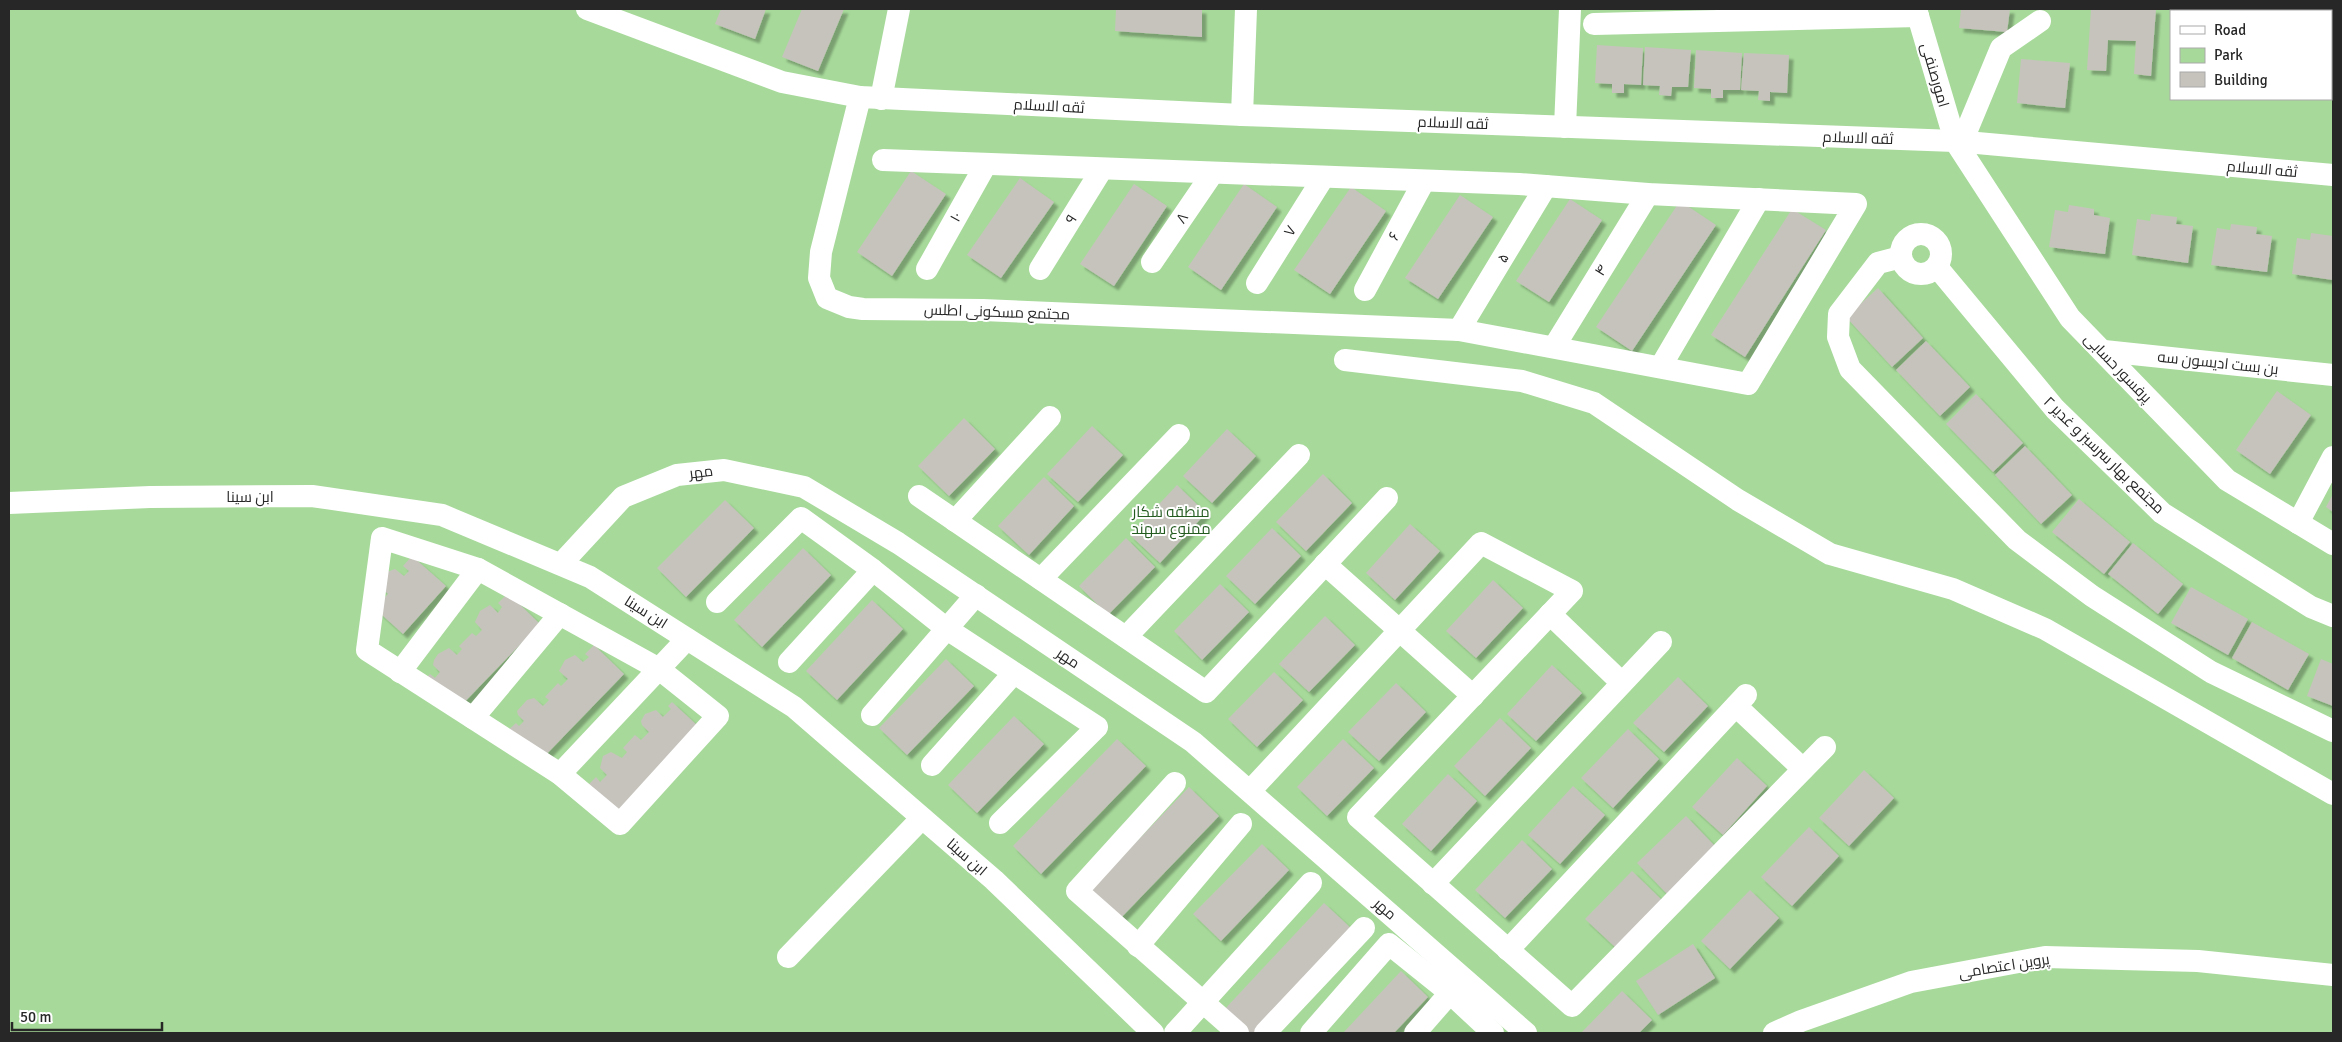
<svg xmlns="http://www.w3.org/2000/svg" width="2342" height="1042" font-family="Signika,Cairo,sans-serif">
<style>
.green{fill:#a7da9a;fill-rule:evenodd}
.building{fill:#c6c3bc;filter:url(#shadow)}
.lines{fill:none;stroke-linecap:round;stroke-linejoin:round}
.minor{stroke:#fff;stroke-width:22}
.labels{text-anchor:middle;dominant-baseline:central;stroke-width:4;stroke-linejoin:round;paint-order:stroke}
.street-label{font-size:15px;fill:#272727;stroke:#fff}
.park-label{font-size:15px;fill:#235b1f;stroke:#fff}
</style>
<defs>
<filter id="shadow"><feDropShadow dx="4.5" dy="4.5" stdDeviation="1" flood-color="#0004"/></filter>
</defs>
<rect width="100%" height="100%" fill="#e8e4d9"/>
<path class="green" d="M9 9H2333V1033H9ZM2171 11H2331V99H2171Z"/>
<g class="building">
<polygon points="721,9 766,9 755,39 715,24"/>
<polygon points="802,9 844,9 818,71 782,57"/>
<polygon points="1116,9 1202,9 1202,37 1115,31"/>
<polygon points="1961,9 2010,9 2007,32 1959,28"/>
<polygon points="2091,9 2156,9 2151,76 2134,74 2136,41 2108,40 2106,71 2087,70"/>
<polygon points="1597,45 1643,48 1641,85 1624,84 1624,93 1612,93 1612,84 1595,83"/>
<polygon points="1645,47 1691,50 1688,87 1672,87 1671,96 1659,95 1660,86 1643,85"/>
<polygon points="1696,50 1742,53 1740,90 1723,90 1723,98 1711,98 1711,89 1694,88"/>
<polygon points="1744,53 1789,55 1787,93 1770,92 1770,101 1758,100 1759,91 1741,90"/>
<polygon points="2021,59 2070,63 2065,108 2017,103"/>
<polygon points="911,171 946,194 892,276 857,252"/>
<polygon points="1020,178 1054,202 1001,278 967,255"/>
<polygon points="1134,184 1167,206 1114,286 1080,264"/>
<polygon points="1244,184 1277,207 1221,290 1188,267"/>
<polygon points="1351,187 1386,211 1330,294 1294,270"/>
<polygon points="1460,195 1493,217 1438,299 1405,278"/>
<polygon points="1570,199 1602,220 1549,302 1516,281"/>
<polygon points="1680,201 1716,225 1632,351 1596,327"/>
<polygon points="2069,205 2094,209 2094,215 2110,218 2105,254 2049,247 2055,210 2068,212"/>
<polygon points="1792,209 1826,230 1745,357 1711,335"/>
<polygon points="2151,214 2177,217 2176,224 2193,226 2188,263 2132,255 2137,219 2150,221"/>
<polygon points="2231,224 2257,227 2256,234 2272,236 2267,272 2211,265 2217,228 2230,230"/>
<polygon points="2311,233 2333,236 2333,280 2292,274 2297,238 2310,240"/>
<polygon points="1878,288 1923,338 1892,367 1846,317"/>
<polygon points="1926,341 1970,387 1940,416 1896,370"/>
<polygon points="2277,391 2311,415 2270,474 2236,450"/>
<polygon points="1976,394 2023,443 1993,472 1946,424"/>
<polygon points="964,418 995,449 949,496 918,466"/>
<polygon points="1092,426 1123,455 1078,502 1047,474"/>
<polygon points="1227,429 1256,456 1212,503 1183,476"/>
<polygon points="2025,446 2072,495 2041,524 1995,475"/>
<polygon points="1323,474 1352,503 1306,551 1276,522"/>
<polygon points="1044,477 1074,506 1029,555 998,526"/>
<polygon points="1177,485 1206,513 1160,563 1130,535"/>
<polygon points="2333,494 2333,512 2326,507"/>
<polygon points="2079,499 2130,542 2104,574 2052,532"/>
<polygon points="725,500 754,528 686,597 657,568"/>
<polygon points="1410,524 1440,551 1395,600 1366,573"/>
<polygon points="1272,528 1301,556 1255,604 1226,576"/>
<polygon points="1126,538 1155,567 1108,615 1079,586"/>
<polygon points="2133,543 2183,584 2158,614 2108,574"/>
<polygon points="803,548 831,575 762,647 734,620"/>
<polygon points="412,556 446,586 403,634 371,605 383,599 388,594 380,586 387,572 395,569 404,576 409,571 403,566"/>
<polygon points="1493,580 1523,608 1476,658 1446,631"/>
<polygon points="1220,584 1249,612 1202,660 1174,631"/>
<polygon points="2191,587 2248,619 2228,655 2171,623"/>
<polygon points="508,593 540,624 453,714 421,683 430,674 435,678 440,672 433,665 434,660 438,654 449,648 457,655 462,649 459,646 472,633 476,636 482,630 475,622 480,611 490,605 498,613 502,607 498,603"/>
<polygon points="872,600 903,629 837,700 806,671"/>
<polygon points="1325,616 1355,645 1309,692 1279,664"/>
<polygon points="2252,622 2309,654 2288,690 2232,658"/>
<polygon points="594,645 624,674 537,764 505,733 516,723 519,726 524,721 518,715 517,711 527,700 534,698 543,706 549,700 545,697 558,683 561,686 568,679 559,671 565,660 575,655 583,662 589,657 585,654"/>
<polygon points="946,659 974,686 907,755 879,728"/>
<polygon points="2321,659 2333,664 2333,706 2307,696"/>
<polygon points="1552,665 1582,693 1536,741 1507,714"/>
<polygon points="1274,672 1303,700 1257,747 1228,719"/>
<polygon points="1678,677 1708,706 1664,752 1633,723"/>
<polygon points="1396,683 1426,712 1379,761 1348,732"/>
<polygon points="672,702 698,726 617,814 587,786 596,777 600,782 607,775 600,768 603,756 611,752 622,758 627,752 623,748 635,735 641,740 649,732 642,725 641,721 645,714 656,710 663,717 671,709 668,706"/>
<polygon points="1014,716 1044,744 977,813 948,785"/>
<polygon points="1500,718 1531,748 1485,796 1454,766"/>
<polygon points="1628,729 1659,759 1613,808 1581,778"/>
<polygon points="1117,739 1146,766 1041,874 1013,846"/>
<polygon points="1343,739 1374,768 1327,816 1297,787"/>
<polygon points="1737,758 1767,786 1723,835 1692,807"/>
<polygon points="1864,770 1894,798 1849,846 1819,818"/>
<polygon points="1448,774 1477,801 1431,851 1402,824"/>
<polygon points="1573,786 1605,815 1560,864 1528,835"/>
<polygon points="1189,787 1219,816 1116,923 1086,894"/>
<polygon points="1686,816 1715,846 1667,894 1637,863"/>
<polygon points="1809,827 1839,856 1792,906 1761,877"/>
<polygon points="1522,840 1552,869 1505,918 1475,890"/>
<polygon points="1262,844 1289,870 1221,941 1193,914"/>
<polygon points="1632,871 1662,900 1616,948 1585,919"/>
<polygon points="1750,890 1779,918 1730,969 1701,941"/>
<polygon points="1324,903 1353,930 1257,1033 1247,1033 1223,1011"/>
<polygon points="1693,944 1715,978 1658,1015 1636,981"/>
<polygon points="1401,971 1428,997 1394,1033 1343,1033"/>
<polygon points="1622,991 1652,1020 1639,1033 1581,1033"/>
</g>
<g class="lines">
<g class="minor">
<polyline points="587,9 782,82 860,97 1242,115 1955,141 2333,175"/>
<polyline points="1916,9 1955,141 2070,318 2227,480 2333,544"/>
<polyline points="1594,24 1918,16"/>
<polyline points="860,97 821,252 819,278 827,298 849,307 863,309 983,310 1459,330 1748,384 1856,204 1648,194 1519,184 883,160"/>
<polyline points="881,99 899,9"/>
<polyline points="1242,115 1246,9"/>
<polyline points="1565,127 1570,9"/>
<polyline points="1962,142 2001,48 2040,21"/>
<circle cx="1921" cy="254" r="20"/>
<polyline points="1901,257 1878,263 1839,314 1838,337 1850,369 2017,540 2092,596 2211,672 2333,731"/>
<polyline points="1152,262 1212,174"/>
<polyline points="1937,267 2055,409 2162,513 2311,607 2333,616"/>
<polyline points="927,269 986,164"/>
<polyline points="1040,269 1102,169"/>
<polyline points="1257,283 1323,178"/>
<polyline points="1365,290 1424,181"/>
<polyline points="1459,330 1546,186"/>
<polyline points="1554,347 1648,194"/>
<polyline points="2104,351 2333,375"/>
<polyline points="1345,360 1522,381 1594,403 1738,500 1830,554 1953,589 2045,629 2333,794"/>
<polyline points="1661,366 1759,199"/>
<polyline points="919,496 1206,692 1387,498"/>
<polyline points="9,503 150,497 312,496 442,515 590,577 794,707 994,880 1153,1033"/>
<polyline points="955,521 1050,417"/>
<polyline points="2298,523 2333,457"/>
<polygon points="382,538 478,569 659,669 718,716 620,824 560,774 367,650"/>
<polyline points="561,564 623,497 677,475 724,470 804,487 898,543 1193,742 1526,1033"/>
<polyline points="1325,564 1473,696"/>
<polyline points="1041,579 1179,435"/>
<polyline points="717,602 801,518 873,570 947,629 1097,727 1000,823"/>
<polyline points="1550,614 1622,683"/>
<polyline points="1126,637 1299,455"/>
<polyline points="789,662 873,570"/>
<polyline points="400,672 478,569"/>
<polyline points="1736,706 1803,769"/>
<polyline points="872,715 976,595"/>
<polyline points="473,718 560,614"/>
<polyline points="932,765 1013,674"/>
<polyline points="560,774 687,639"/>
<polyline points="1175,783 1077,891 1238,1033"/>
<polyline points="1250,791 1481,543 1572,591 1358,817 1572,1006 1825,747"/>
<polyline points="1433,884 1661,642"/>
<polyline points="1138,946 1241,824"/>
<polyline points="1508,950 1746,695"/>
<polyline points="788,957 922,818"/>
<polyline points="1175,1033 1311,883"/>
<polyline points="1265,1033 1364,928"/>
<polyline points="1311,1033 1389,944 1450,993 1493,1033"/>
<polyline points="1415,1033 1450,993"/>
<polyline points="1774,1033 1801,1021 1911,982 2045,957 2198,961 2333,975"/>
</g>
</g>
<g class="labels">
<g class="street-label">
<text transform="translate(1935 75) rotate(74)">امورصنفی</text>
<text transform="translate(1049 106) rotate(3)">ثقه الاسلام</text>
<text transform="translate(1453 123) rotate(2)">ثقه الاسلام</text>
<text transform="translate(1858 138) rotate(2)">ثقه الاسلام</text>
<text transform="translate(2262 169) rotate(5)">ثقه الاسلام</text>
<text transform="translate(956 217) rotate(-61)">۱۰</text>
<text transform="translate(1182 218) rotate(-56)">۸</text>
<text transform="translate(1071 219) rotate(-58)">۹</text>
<text transform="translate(1290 231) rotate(-58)">۷</text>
<text transform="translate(1394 236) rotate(-62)">۶</text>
<text transform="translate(1503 258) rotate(-59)">۵</text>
<text transform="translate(1601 270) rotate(-58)">۴</text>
<text transform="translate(997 312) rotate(2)">مجتمع مسکونی اطلس</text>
<text transform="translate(2218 363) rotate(6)">بن بست ادیسون سه</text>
<text transform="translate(2118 368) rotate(46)">پرفسور حسابی</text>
<text transform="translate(2104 455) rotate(44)">مجتمع بهار سرسبز و غدیر ۲</text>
<text transform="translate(701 472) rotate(-7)">مهر</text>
<text x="250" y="497">ابن سینا</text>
<text transform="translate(646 612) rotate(32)">ابن سینا</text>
<text transform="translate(1068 658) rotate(34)">مهر</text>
<text transform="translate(967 857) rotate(41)">ابن سینا</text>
<text transform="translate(1385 909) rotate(41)">مهر</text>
<text transform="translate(2004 966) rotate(-9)">پروین اعتصامی</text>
</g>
<g class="park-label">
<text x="1171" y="512">منطقه شکار<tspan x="1171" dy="17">ممنوع سهند</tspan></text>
</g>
</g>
<rect width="2342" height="1042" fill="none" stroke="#272727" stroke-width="20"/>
<rect x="2170" y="10" width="162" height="90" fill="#ffffff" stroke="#a9a9a9"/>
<rect x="2180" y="26" width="25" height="8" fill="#ffffff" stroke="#a9a9a9"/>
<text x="2214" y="35" font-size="15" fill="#272727">Road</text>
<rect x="2180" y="48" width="25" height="15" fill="#a7da9a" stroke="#a9a9a9"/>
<text x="2214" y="60" font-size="15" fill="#272727">Park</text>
<rect x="2180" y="72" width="25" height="15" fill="#c6c3bc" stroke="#a9a9a9"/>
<text x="2214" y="85" font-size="15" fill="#272727">Building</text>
<path d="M12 1022v8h150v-8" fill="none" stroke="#272727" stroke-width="2.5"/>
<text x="20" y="1022" font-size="15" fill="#272727" stroke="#ffffff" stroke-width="4" paint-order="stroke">50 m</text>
</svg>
